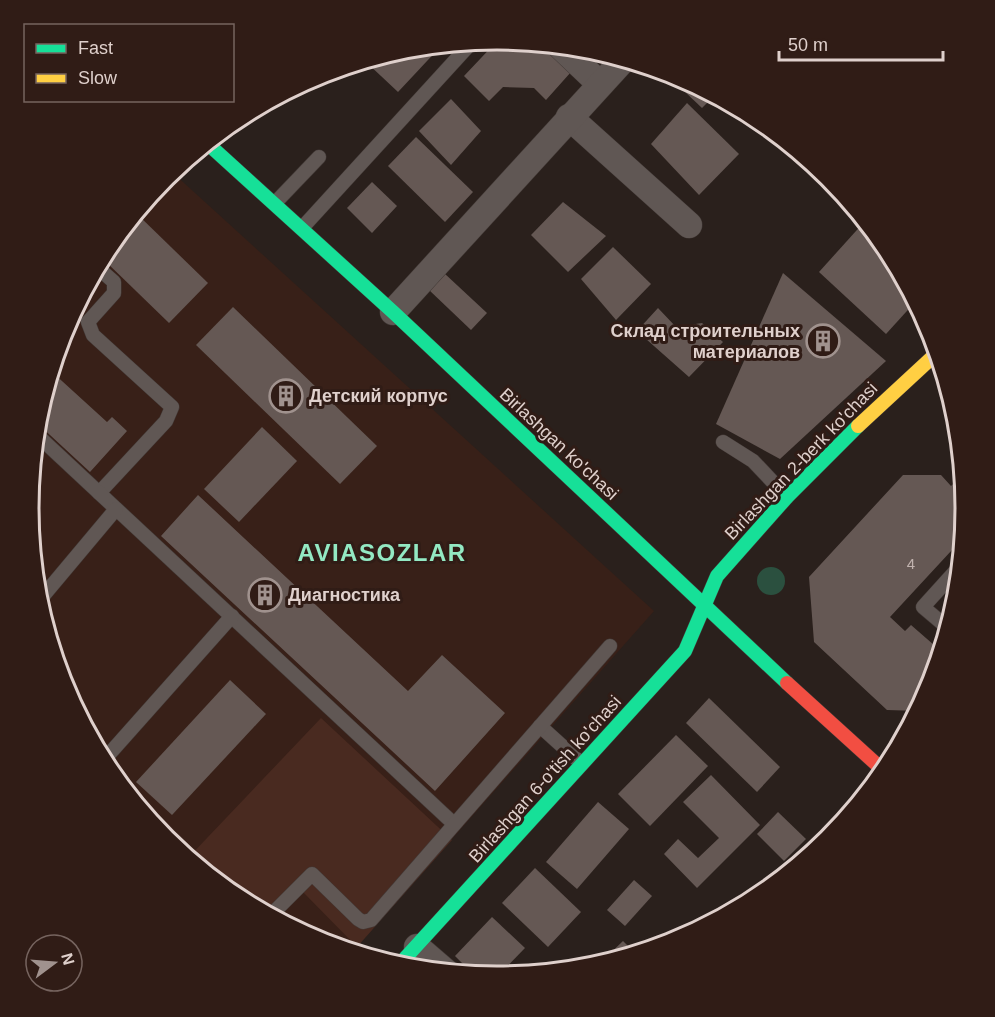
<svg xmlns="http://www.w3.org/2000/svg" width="995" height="1017" font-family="Helvetica,sans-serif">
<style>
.built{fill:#382018}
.green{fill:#492a20}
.water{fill:#2b503f}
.building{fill:#655854}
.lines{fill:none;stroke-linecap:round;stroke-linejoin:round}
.lane-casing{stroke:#433a37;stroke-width:15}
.street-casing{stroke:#433a37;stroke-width:27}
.fast-casing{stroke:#433a37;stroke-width:15}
.slow-casing{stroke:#433a37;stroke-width:15}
.jam-casing{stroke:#433a37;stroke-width:15}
.lane{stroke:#605754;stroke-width:14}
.street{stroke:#605754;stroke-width:26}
.fast{stroke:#16e098;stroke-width:14}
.slow{stroke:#ffcf43;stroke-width:14}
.jam{stroke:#f24e42;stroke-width:14}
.labels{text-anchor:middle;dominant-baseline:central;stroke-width:6;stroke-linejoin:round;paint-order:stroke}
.number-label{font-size:15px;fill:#c0b2ae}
.poi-label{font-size:18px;font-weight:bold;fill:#dfd0cc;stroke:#301c16;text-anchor:start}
.street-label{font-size:18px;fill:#dfd0cc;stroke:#301c16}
.district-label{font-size:24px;font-weight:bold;letter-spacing:1.5px;fill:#93e9c3;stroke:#301c16}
.rim{fill:none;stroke:#dfd0cc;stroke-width:3}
</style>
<rect width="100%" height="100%" fill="#2a201c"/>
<polygon class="built" points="172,172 654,611 352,952 318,942 237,898 166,840 107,769 64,688 37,600 29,509 38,417 64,329 108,248"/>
<polygon class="green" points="321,718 452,840 357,947 303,892 276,920 237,898 188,858"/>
<circle class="water" cx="771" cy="581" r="14"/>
<g class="building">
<polygon points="498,40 541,44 571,72 546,100 534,88 503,87 489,101 464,76"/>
<polygon points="442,45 398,92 365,61 406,48"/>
<polygon points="663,71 677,75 715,95 702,108"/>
<polygon points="451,99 481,131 451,165 419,131"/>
<polygon points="687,103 739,154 699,195 651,144"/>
<polygon points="416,137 473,192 445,222 388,166"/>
<polygon points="372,182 397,206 372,233 347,208"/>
<polygon points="563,202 606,236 568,272 531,235"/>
<polygon points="136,213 208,283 169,323 102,258"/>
<polygon points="865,221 888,248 916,301 886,334 819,272"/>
<polygon points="613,247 651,284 616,320 581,279"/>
<polygon points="444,273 487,313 471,330 428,289"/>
<polygon points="783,273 886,361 780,459 716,424"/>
<polygon points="233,307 377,446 340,484 196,345"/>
<polygon points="658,308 676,327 702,323 723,342 689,377 637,331"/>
<polygon points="51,371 107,422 112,417 127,431 90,472 37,423"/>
<polygon points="262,427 297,461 239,522 204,489"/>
<polygon points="963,474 966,509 964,537 890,617 905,631 911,625 942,652 931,688 919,711 887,710 814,642 809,577 903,475 941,475 951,486"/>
<polygon points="198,495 408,691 442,655 505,713 435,791 161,536"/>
<polygon points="230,680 266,714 172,815 136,782"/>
<polygon points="709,698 780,767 757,792 686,723"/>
<polygon points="676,735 708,766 650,826 618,794"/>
<polygon points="711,775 760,825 697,888 664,854 678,839 698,858 719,838 683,802"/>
<polygon points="598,802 629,829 577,889 546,862"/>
<polygon points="778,812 806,839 784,861 757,834"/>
<polygon points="535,868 581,912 548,947 502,903"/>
<polygon points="634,880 652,896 625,926 607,910"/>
<polygon points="492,917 525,948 497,977 474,975 455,956"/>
<polygon points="623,941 636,954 597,966"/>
</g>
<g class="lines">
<defs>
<g id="lane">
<polyline points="275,203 319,157"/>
<polyline points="302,228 472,42"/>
<polyline points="97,267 114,282 114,293 88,322 93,335 172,407 166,421 99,493"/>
<polyline points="36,434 454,824"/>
<polyline points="723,442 753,461 787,497"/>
<polyline points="38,602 116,509"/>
<polyline points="949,629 923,607 961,565"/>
<polyline points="540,726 582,764"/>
<polyline points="103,761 232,616"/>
<polyline points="270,916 312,874 358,919 363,922 371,920 610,646"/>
</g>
<g id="street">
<polyline points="560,46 600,84"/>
<polyline points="569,117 689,225"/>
<polyline points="393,312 624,59"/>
<polyline points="417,947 446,972"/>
</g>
<g id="fast">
<polyline points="207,143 393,312 787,683"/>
<polyline points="398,966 685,651 717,576 787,497 858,426"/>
</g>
<polyline id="slow" points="858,426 938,352"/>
<polyline id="jam" points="787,683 885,772"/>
</defs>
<use href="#lane" class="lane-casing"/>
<use href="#street" class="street-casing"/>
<use href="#fast" class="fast-casing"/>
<use href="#slow" class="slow-casing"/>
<use href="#jam" class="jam-casing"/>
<use href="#lane" class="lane"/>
<use href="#street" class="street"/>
<use href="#fast" class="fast"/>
<use href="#slow" class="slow"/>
<use href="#jam" class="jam"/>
</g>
<defs>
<symbol id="building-ring" viewBox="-11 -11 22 22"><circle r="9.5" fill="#301c16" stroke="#a0928e" stroke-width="1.5"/><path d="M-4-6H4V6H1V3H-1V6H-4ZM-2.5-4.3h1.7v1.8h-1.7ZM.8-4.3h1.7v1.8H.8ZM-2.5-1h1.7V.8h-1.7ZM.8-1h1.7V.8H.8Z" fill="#a0928e"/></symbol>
</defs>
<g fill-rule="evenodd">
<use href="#building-ring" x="804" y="322" width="38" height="38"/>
<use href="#building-ring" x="267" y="377" width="38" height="38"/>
<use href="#building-ring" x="246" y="576" width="38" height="38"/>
</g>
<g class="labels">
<g class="number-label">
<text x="911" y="563">4</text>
</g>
<g class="poi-label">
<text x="800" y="331" text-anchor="end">Склад строительных<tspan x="800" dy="21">материалов</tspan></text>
<text x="309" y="396">Детский корпус</text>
<text x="288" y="595">Диагностика</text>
</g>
<g class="street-label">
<text transform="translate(559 444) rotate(43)">Birlashgan ko'chasi</text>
<text transform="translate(801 461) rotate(-46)">Birlashgan 2-berk ko'chasi</text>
<text transform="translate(545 779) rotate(-48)">Birlashgan 6-o'tish ko'chasi</text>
</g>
<g class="district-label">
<text x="382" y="552">AVIASOZLAR</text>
</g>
</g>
<path d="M0 0H995V1017H0ZM39 508a458 458 0 1 1 916 0a458 458 0 1 1-916 0Z" fill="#301c16" fill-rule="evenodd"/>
<path class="rim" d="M39 508a458 458 0 1 1 916 0a458 458 0 1 1-916 0Z"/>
<rect x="24" y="24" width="210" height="78" fill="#301c16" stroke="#76645f" stroke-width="1.5"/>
<rect x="36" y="44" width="30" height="9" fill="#16e098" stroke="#76645f" stroke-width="1.5"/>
<text x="78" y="54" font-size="18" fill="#dfd0cc">Fast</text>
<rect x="36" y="74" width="30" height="9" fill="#ffcf43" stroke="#76645f" stroke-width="1.5"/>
<text x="78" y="84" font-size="18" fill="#dfd0cc">Slow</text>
<g transform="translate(54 963) rotate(74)"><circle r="28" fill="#301c16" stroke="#76645f" stroke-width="1.5"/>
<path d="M0-4.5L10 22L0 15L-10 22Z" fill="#a0928e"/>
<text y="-9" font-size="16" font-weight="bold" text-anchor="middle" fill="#dfd0cc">N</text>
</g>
<path d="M779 51v9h164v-9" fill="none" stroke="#dfd0cc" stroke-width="3"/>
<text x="788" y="51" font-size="18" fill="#dfd0cc" stroke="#301c16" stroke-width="4.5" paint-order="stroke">50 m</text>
</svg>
